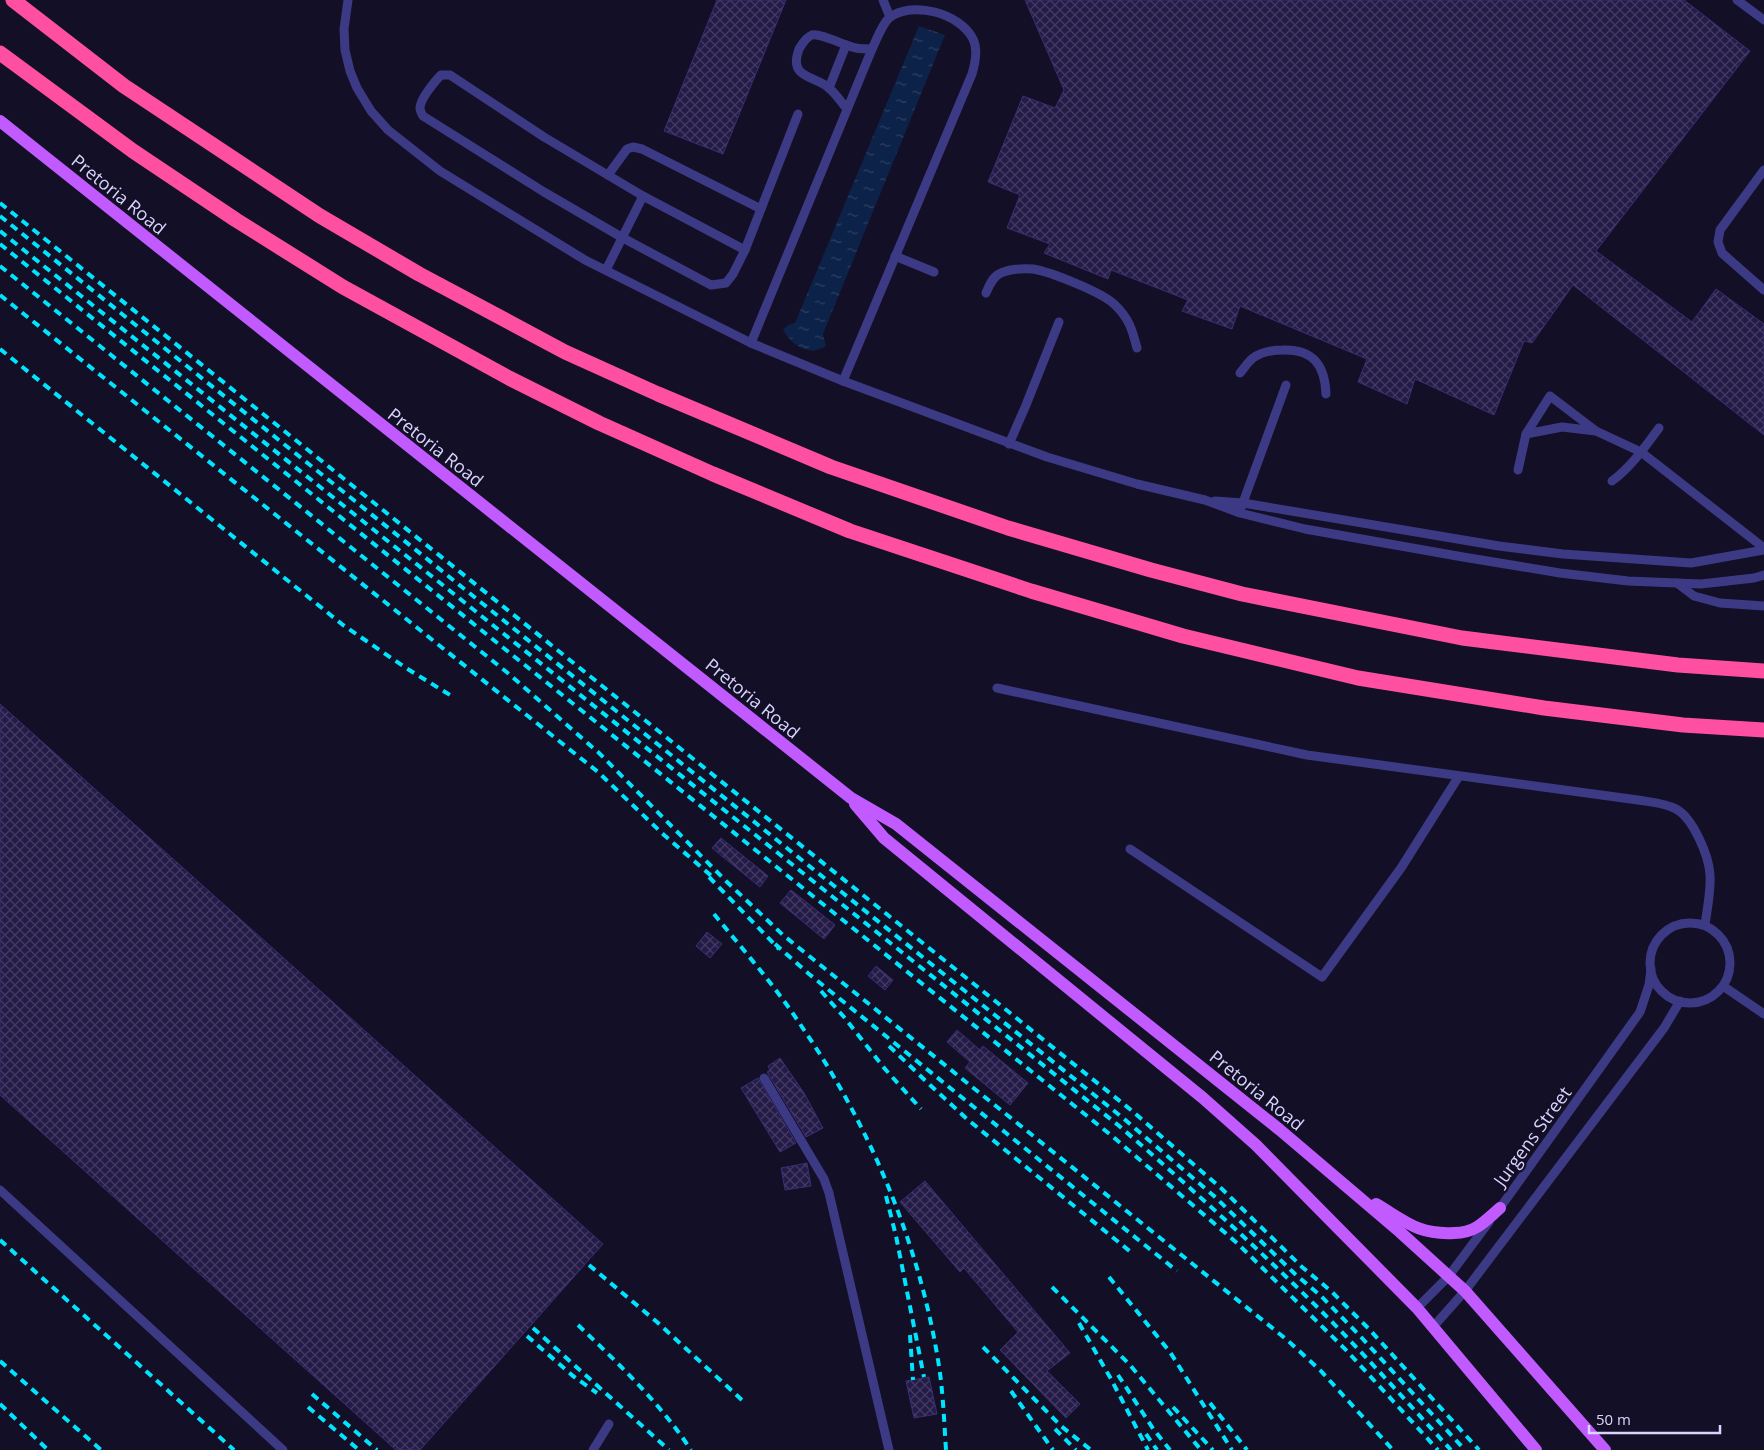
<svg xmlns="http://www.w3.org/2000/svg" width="1764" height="1450" font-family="'Open Sans',sans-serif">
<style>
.water{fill:url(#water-ripples)}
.building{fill:url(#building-cross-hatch);stroke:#3b2d73}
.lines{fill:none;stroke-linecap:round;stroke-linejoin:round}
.service{stroke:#3d3a85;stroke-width:9}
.primary{stroke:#c25bff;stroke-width:12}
.motorway{stroke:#ff4fa3;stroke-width:15}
.rail{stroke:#00e5ff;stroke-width:4;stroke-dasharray:8 6;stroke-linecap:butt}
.labels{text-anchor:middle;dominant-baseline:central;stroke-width:4.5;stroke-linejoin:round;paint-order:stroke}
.street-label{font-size:18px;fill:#d9d4ff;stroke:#130f26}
</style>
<defs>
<pattern id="water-ripples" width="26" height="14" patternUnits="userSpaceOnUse" patternTransform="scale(1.25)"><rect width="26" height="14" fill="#0c2248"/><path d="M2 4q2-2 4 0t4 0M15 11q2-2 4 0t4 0" fill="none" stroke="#2f4163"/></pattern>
<pattern id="building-cross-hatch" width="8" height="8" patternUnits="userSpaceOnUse" patternTransform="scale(1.25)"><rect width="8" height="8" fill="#241b47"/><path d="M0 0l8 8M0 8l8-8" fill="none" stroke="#433b63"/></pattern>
</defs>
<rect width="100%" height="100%" fill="#130f26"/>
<path class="water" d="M919 26 945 35 823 334 826 346C808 357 793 346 783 330L788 325 795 323Z"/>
<g class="building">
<polygon points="717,0 786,0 723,154 664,131"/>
<polygon points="1025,0 1684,0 1750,51 1596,251 1692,322 1716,289 1764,324 1764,435 1573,285 1532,343 1524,341 1494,415 1415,379 1407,404 1358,382 1367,359 1240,306 1232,329 1182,311 1188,300 1111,270 1108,279 1044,253 1050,244 1007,228 1020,195 988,182 1023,96 1055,108 1064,90"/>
<polygon points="0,704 603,1244 420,1450 396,1450 0,1095"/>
<polygon points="721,838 768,876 760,887 712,848"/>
<polygon points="791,890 835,925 824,939 780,903"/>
<polygon points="707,932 722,944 710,958 696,946"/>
<polygon points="876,966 893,980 885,990 868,976"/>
<polygon points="957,1030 980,1050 983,1046 1028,1083 1010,1105 965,1068 970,1062 947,1042"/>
<polygon points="780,1058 804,1093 823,1128 806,1137 767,1072 770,1070 768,1066"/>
<polygon points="758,1078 796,1143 780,1152 741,1088"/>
<polygon points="807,1163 811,1186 785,1190 781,1168"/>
<polygon points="925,1181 1070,1353 1047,1371 1080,1404 1066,1418 1000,1350 1018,1332 964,1268 960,1272 900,1202"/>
<polygon points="929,1377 937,1414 914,1418 906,1381"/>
</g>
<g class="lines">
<g class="service">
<polyline points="348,0 344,29 345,50 350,71 357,88 371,111 388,130 440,171 585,260 751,343 843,381 1047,457 1137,484 1205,500 1240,513 1305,529 1463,557 1560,573 1628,581 1701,584 1754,578 1764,575"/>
<polyline points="883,0 890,17"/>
<polyline points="1737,0 1764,20"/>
<polyline points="829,88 846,45"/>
<path d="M847 109C841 102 836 94 829 88 814 75 788 79 799 49 802 44 806 37 812 35 821 33 845 46 856 48 861 49 867 49 872 49"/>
<polyline points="1764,170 1720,230 1718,242 1722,253 1764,290"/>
<polyline points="608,175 627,149 633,147 642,149 761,209"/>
<polyline points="643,196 745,250"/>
<polyline points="895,256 934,272"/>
<path d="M606 270 643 196 544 137 450 75H441C435 81 420 99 420 108 420 111 422 114 423 116L544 192 623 238 711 285 726 283 733 274 745 250 798 114"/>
<path d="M986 293C989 286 992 278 999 274 1008 269 1023 268 1033 269 1051 272 1101 292 1114 304 1129 318 1132 329 1137 348"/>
<path d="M751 343 872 49C877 39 881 26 889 18 912 0 960 13 973 39 978 49 975 64 972 74L843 381"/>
<path d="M1240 373C1244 368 1248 362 1253 358 1261 352 1273 350 1283 350 1313 349 1325 365 1326 394"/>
<polyline points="1526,434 1562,427 1596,431 1641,452 1764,548"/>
<polyline points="1009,444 1026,405 1059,322"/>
<polyline points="1518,470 1526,434 1550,396 1596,431"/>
<path d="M1612 481C1631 467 1645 447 1659 428"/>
<polyline points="1215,501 1243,503 1499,546 1563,554 1691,563 1764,550"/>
<polyline points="1241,508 1286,385"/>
<polyline points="1677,583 1694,596 1720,603 1764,606"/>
<path d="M997 688 1307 755 1638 800C1650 802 1665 803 1676 809 1693 818 1709 856 1710 875 1711 892 1707 909 1705 925"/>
<polyline points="1130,849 1322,977 1401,868 1459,776"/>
<circle cx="1690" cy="963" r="40"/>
<polyline points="1723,986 1764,1014"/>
<polyline points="764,1078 824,1179 829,1193 889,1450"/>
<polyline points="0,1190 283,1450"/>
<polyline points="1497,1212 1640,1012 1649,985 1651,969"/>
<polyline points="1417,1308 1448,1277 1489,1222"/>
<polyline points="1433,1327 1465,1291 1664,1028 1680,1001"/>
<polyline points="593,1450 609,1424"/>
</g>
<g class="primary">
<polyline points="0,121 851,798 896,824 1280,1130 1400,1232 1465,1291 1605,1450"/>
<polyline points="855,804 884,838 1203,1098 1256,1145 1417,1308 1536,1450"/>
<path d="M1376 1204C1405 1221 1418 1235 1454 1233 1462 1233 1469 1232 1477 1227 1485 1222 1493 1214 1500 1208"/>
</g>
<g class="motorway">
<polyline points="13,0 124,86 320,216 419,274 565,352 658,394 831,467 1008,528 1151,570 1242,594 1462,638 1678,665 1764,671"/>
<polyline points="0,53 133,151 236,220 343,287 509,378 599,423 713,474 850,531 1031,591 1183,636 1358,678 1544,708 1683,725 1764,730"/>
</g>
<g class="rail">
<polyline points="0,203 1131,1110 1222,1189 1302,1267 1331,1291 1369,1329 1479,1450"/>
<polyline points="0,216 1123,1118 1214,1196 1295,1274 1321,1296 1361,1337 1465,1450"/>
<path d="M0 231 1118 1125C1184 1182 1249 1240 1311 1301 1360 1349 1405 1400 1451 1450"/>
<polyline points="0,244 1112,1136 1237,1243 1347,1351 1438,1450"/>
<polyline points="0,266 509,674 599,753 726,881 783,935 1286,1339 1320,1370 1393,1450"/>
<polyline points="0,295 598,772 664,835 715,879"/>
<polyline points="0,349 343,625 406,668 450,695"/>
<polyline points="709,877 779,949"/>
<path d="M714 914C744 951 776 987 802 1027 869 1124 919 1243 938 1360 943 1389 944 1420 946 1450"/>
<polyline points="775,944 809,974 1177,1271"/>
<polyline points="821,991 844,1017 885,1069 921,1109"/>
<polyline points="889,1046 930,1085 967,1119 1132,1253"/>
<polyline points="886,1196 896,1236 924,1377"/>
<polyline points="0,1240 234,1450"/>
<polyline points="589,1265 657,1322 743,1401"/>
<polyline points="1109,1277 1170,1352 1232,1450"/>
<polyline points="1052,1287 1130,1365 1201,1450"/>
<polyline points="1079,1323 1111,1379 1148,1450"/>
<path d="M578 1325C618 1363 660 1403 691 1450"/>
<polyline points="533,1328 669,1450"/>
<polyline points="910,1335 913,1380"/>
<polyline points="527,1336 573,1376 597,1393"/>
<polyline points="983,1347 1061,1426 1091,1450"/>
<polyline points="0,1361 101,1450"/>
<polyline points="1118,1375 1154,1430 1170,1450"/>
<polyline points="1011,1391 1053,1450"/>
<polyline points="312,1394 377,1450"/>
<polyline points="1210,1403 1247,1450"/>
<polyline points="0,1404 48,1450"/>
<polyline points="308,1407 359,1450"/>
<polyline points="1173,1407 1213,1450"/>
<polyline points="1055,1429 1076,1450"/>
<polyline points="1146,1434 1157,1450"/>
</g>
</g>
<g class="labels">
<g class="street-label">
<text transform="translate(119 194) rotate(39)">Pretoria Road</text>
<text transform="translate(436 447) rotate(38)">Pretoria Road</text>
<text transform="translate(753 698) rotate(39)">Pretoria Road</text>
<text transform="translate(1257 1090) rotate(39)">Pretoria Road</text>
<text transform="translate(1532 1136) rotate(-54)">Jurgens Street</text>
</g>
</g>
<path d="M1589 1425v8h131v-8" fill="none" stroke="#d9d4ff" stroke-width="2.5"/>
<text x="1596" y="1425" font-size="15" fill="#d9d4ff" stroke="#130f26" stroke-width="4" paint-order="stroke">50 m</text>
</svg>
